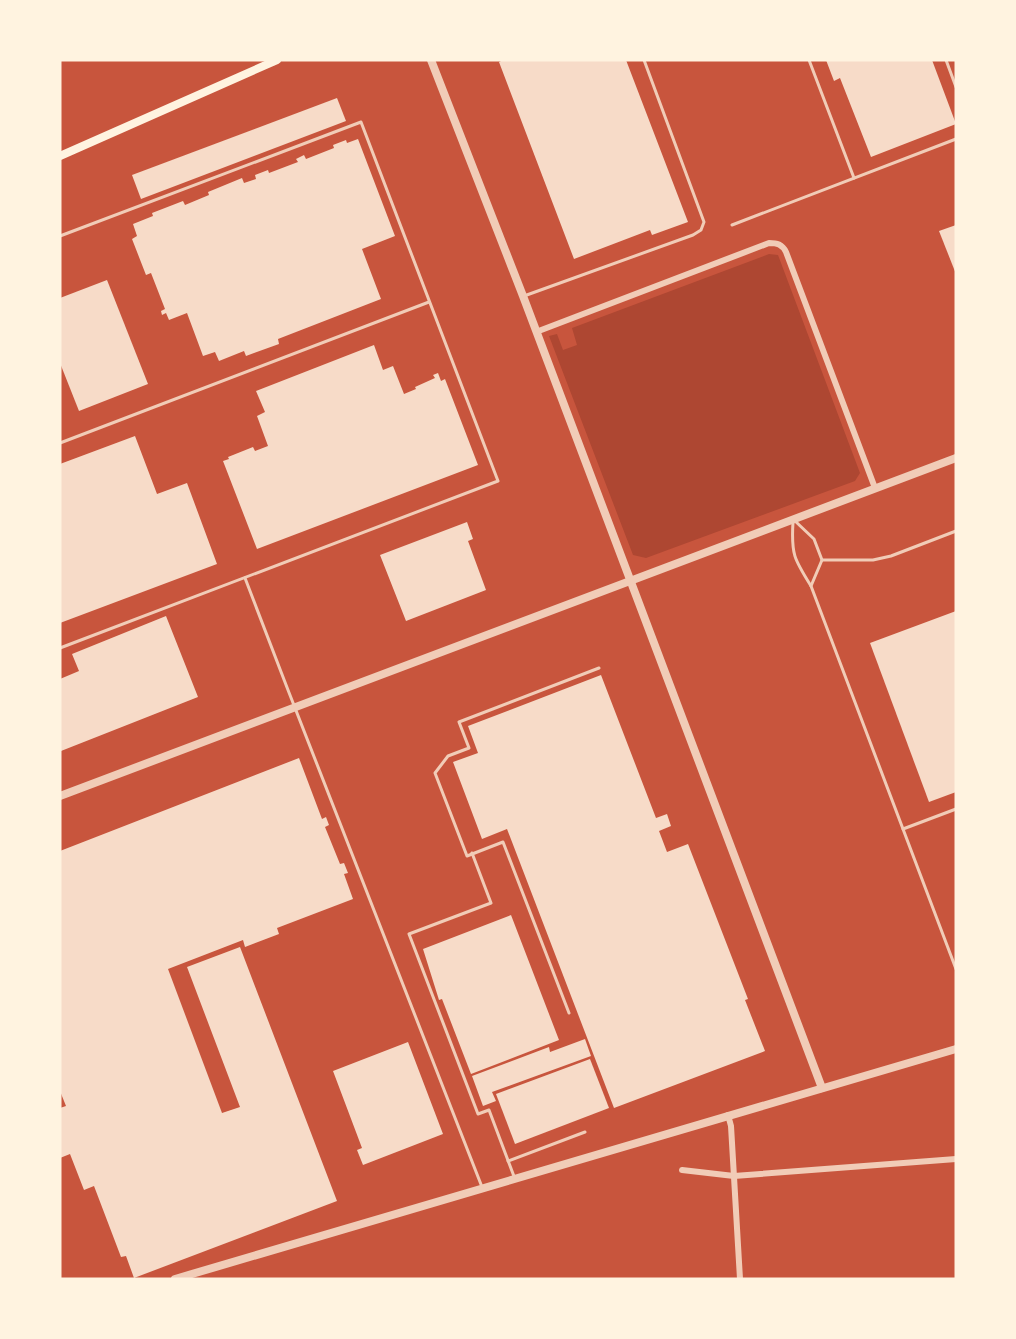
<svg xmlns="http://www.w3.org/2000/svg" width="1016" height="1339" font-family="'Asap Condensed',sans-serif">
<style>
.green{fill:#ae4732}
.building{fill:#f7dbc8}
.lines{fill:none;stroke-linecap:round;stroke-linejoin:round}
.service{stroke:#f1ccb7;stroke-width:3}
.minor{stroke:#f1ccb7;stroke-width:6}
.tertiary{stroke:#f1ccb7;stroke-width:8}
.secondary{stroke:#fff3e0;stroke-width:8}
</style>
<rect width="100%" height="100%" fill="#c8553d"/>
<polygon class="green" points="769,254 778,255 860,473 855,481 646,558 633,555 549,336 557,334 563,350 577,345 572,328"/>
<g class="building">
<polygon points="503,60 626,60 688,222 652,235 650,230 574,259 499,62"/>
<polygon points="826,60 932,60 956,124 871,157 840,78 834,81"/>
<polygon points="337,98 346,121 141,199 132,175"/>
<polygon points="358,139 395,236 362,249 381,299 278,339 279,344 246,356 244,351 219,361 215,352 203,356 187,313 169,320 166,313 162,315 161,311 165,309 151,273 146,275 132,239 137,236 133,224 153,216 152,213 183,201 185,205 209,195 208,192 242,178 244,183 256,179 255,175 268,170 269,173 298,162 296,159 304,155 306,159 334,148 333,145 346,140 347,143"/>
<polygon points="956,225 956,274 939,231"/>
<polygon points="107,280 148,384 79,411 60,363 60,298"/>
<polygon points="374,345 383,370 393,366 404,394 416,389 415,387 435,378 433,375 438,373 441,381 445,379 478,465 257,549 223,461 229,459 228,457 253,447 255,451 268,446 257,416 265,412 256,391"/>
<polygon points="135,436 157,494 187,483 217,564 60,623 60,464"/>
<polygon points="467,522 473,539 468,541 486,590 406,621 380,555"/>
<polygon points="956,611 956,792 929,802 870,643"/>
<polygon points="166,616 198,697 61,751 60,679 79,671 72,654"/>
<polygon points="601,675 656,818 667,814 671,826 659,831 667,852 688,844 748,999 745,1000 765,1051 614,1108 507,829 482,839 453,762 478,753 468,726"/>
<polygon points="299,758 322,819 326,817 329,825 325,827 340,864 344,863 348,873 344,874 353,899 277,928 279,934 245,947 243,940 168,969 222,1113 240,1107 187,967 240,947 337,1201 134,1278 126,1256 121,1257 94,1186 84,1190 70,1154 60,1158 60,1108 66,1106 60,1091 60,851"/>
<polygon points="511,915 559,1040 471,1074 442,999 439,1000 423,949"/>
<polygon points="585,1039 591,1056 492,1092 496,1101 483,1106 472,1076 549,1047 550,1052"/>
<polygon points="408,1042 443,1134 363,1165 357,1150 362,1148 333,1071"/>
<polygon points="590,1059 609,1108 515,1144 496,1094"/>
</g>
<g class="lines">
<g class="service">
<polyline points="809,60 854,178"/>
<polyline points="946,60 956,87"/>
<polyline points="732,225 956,139"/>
<polyline points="60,236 361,122 498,481 60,648"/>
<polyline points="524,296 693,235 701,230 704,222 644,60"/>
<polyline points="60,443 429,302"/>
<polyline points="795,521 814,539 822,560 811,586"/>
<path d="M793 522C791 554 794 559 811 586L956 969"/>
<polyline points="822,560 873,560 891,556 956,531"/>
<polyline points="245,578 288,690 482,1187"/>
<polyline points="903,829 956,809"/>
<polyline points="472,853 491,903 409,934 478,1114 489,1110 515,1179"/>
<polyline points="569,1013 503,842 467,856 435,773 448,756 469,748 459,722 599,668"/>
<polyline points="508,1161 585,1132"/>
</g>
<g class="minor">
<path d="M536 332 769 243C777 243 782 244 786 252L875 488"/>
<polyline points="728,1115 731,1126 740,1279"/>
<polyline points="682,1170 734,1176 956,1159"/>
</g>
<g class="tertiary">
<polyline points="431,60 523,296 822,1088"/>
<polyline points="60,796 956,458"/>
<polyline points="175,1279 956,1049"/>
</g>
<polyline class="secondary" points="60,156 277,60"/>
</g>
<rect width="1016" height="1339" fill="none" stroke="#fff3e0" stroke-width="123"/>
</svg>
